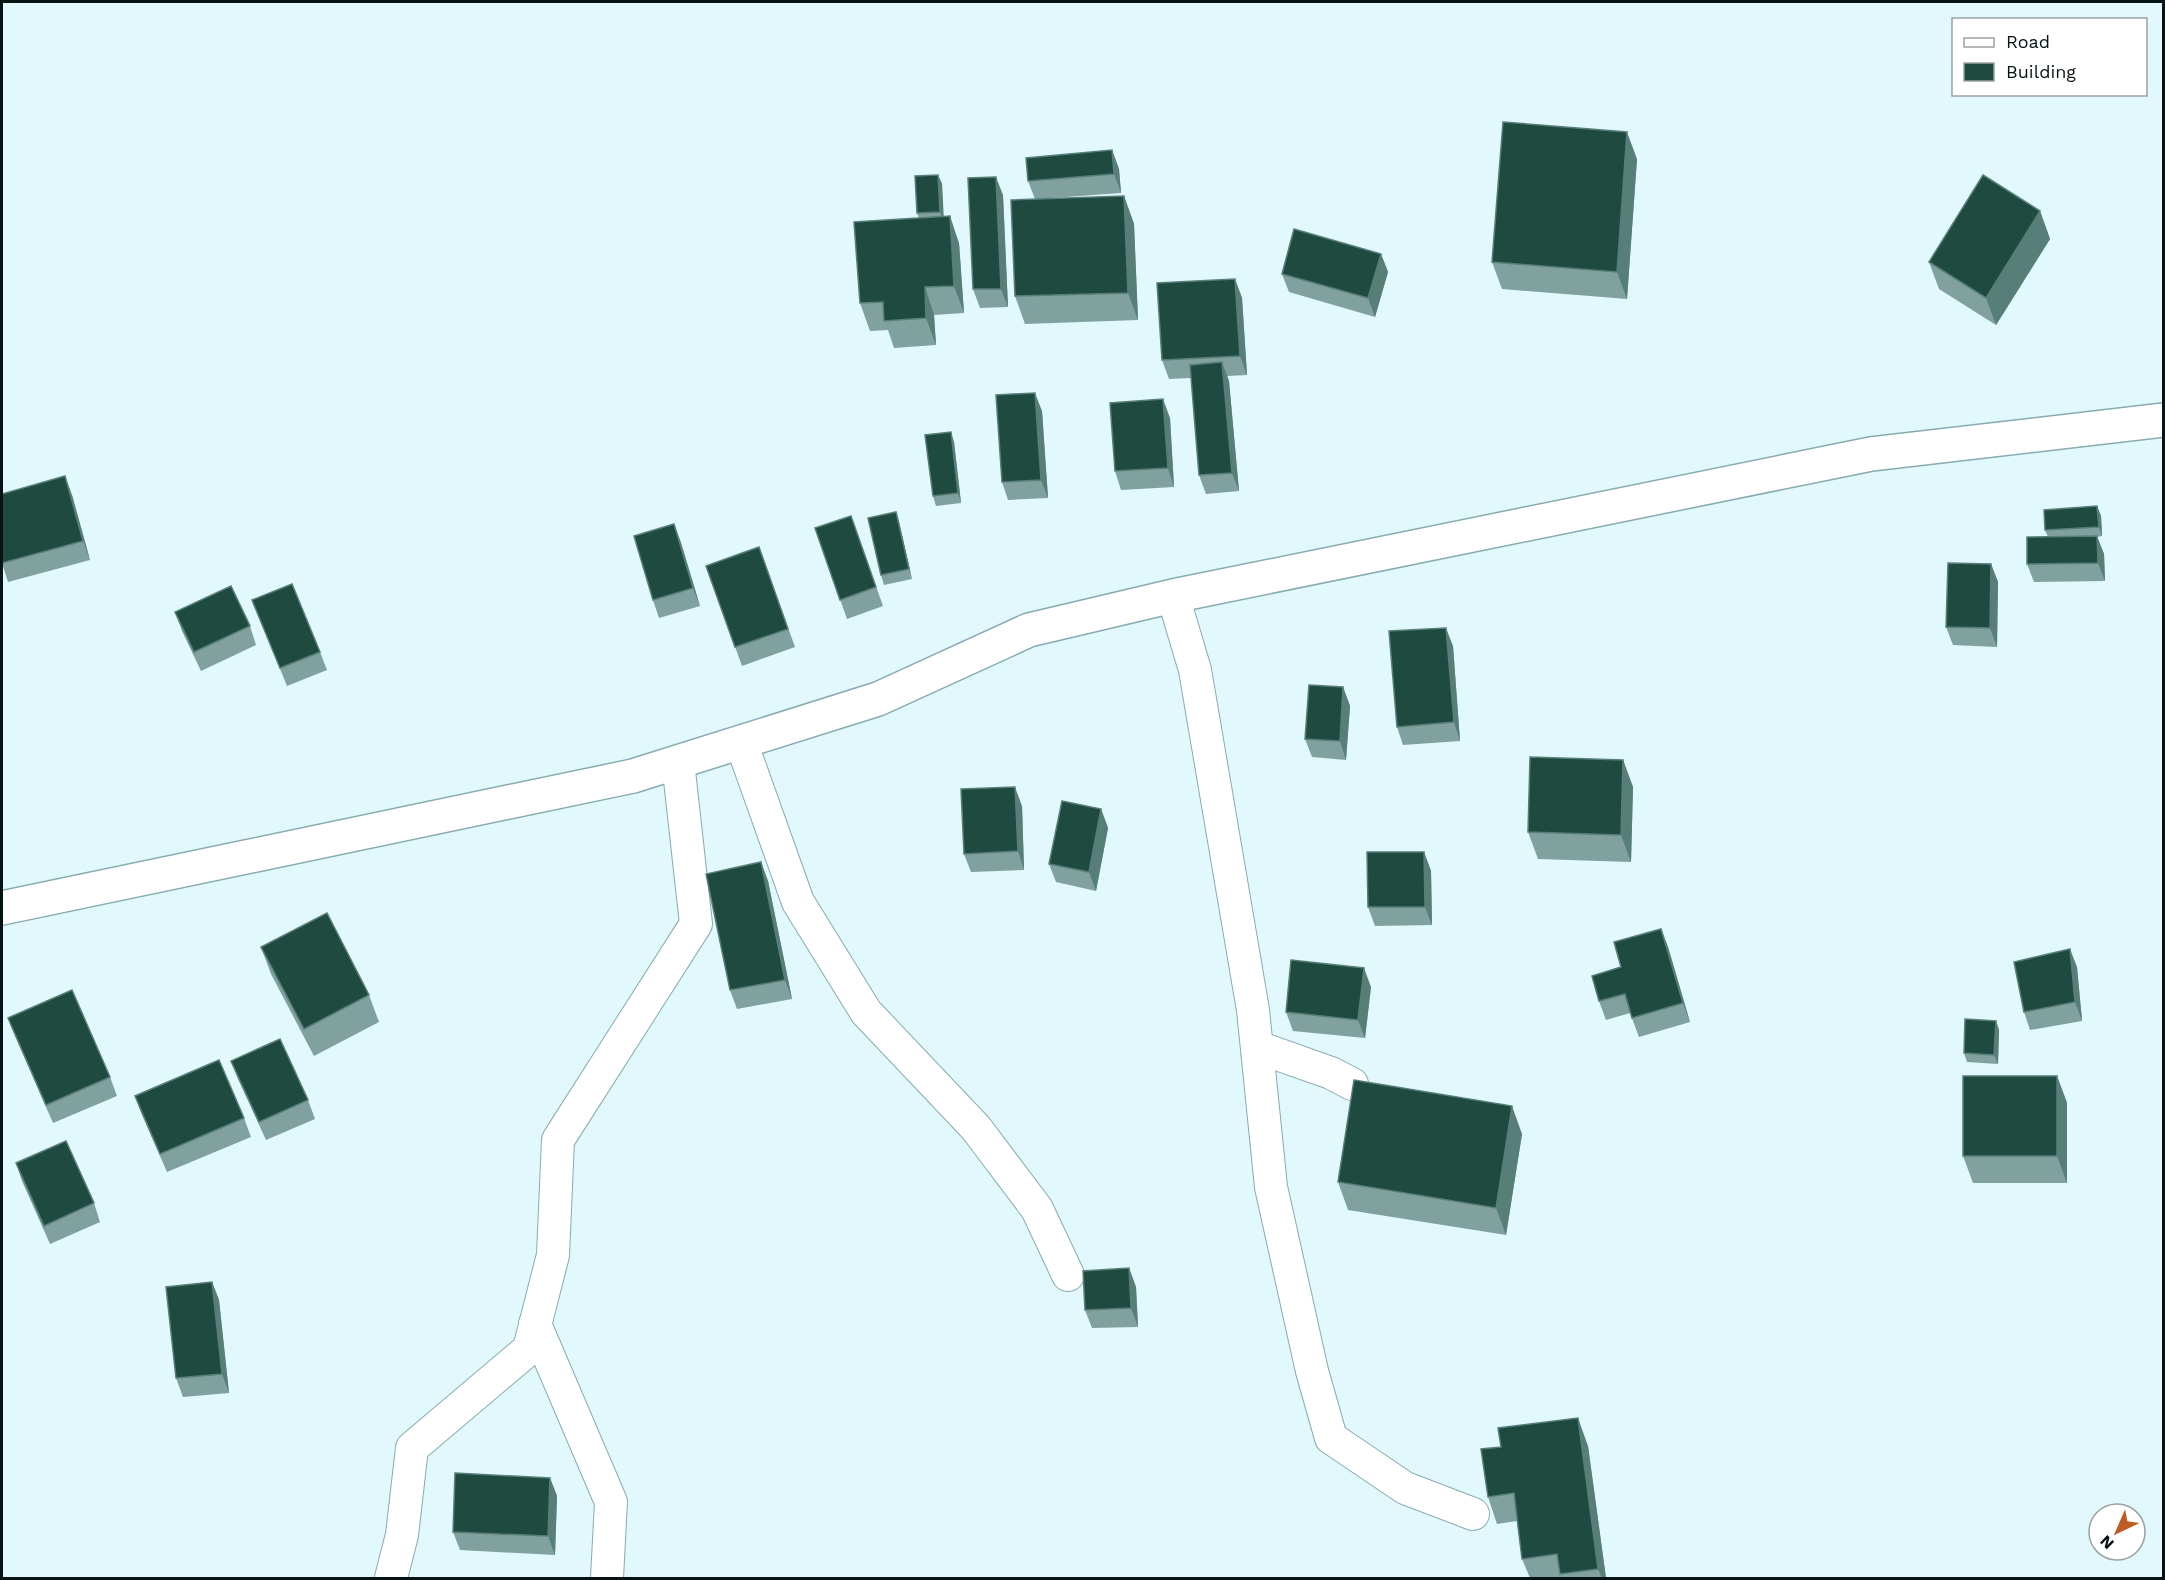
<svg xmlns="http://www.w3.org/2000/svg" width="2165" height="1580" font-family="'Work Sans',sans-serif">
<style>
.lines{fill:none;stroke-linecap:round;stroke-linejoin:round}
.street-casing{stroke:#87abb2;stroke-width:34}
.secondary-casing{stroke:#87abb2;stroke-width:36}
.street{stroke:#fff;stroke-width:32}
.secondary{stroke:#fff;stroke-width:33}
.wall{fill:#80a19e}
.shaded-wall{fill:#587e78}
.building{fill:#1e4a40;stroke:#587e78;stroke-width:1.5}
</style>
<rect width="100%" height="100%" fill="#e1f8fc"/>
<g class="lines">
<defs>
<g id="street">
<polyline points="1173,596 1195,670 1253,1010 1271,1187 1312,1371 1331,1438 1405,1488 1473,1514"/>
<polyline points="741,742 798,902 866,1012 976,1128 1037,1209 1068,1275"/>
<polyline points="1257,1047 1331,1073 1352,1084"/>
<polyline points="535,1324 611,1502 607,1578"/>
<polyline points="391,1578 402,1535 412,1448 529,1349 553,1255 558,1140 696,924 678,762"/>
</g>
<polyline id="secondary" points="2,908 633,776 878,699 1029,630 1173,596 1871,454 2164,420"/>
</defs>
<use href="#street" class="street-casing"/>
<use href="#secondary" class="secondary-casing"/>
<use href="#street" class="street"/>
<use href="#secondary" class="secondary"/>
</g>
<g class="wall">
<polygon points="1112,150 1119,169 1121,193 1038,199 1124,196 1134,224 1138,320 1025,324 1015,296 1035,199 1028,181"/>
<polygon points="1637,159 1627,299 1502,289 1492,262"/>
<polygon points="938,175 942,184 943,217 959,243 964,313 934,315 936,345 894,348 888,330 870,331 860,303 919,218 917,213"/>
<polygon points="1003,195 1008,307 980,308 973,289"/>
<polygon points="2040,211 2050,239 1996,325 1939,289 1929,262"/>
<polygon points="1381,254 1388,272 1375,317 1289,292 1282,274"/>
<polygon points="1235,279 1242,298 1247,375 1227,376 1229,381 1239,491 1206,494 1199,475 1191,378 1169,379 1162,360"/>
<polygon points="1042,411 1048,498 1008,500 1002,482"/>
<polygon points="1170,418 1174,487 1121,490 1115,471"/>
<polygon points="954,442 961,503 936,506 933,496"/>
<polygon points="2,490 3,493 72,495 90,560 8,582 2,563"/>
<polygon points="2097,506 2101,516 2102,536 2097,537 2104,554 2105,581 2034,582 2027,564 2048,537 2045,530"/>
<polygon points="896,512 899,522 912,579 884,585 881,575"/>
<polygon points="851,516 883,606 847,619 815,528"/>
<polygon points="674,524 681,543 700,606 659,618 653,600"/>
<polygon points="759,547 795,647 742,666 706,566"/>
<polygon points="1991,564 1998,582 1997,647 1953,645 1946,627"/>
<polygon points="252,600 320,652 327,670 287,686"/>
<polygon points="175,612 250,626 256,645 201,671 182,631"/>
<polygon points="1453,646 1460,741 1403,745 1397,727"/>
<polygon points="1343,687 1350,706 1346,760 1312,757 1305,739"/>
<polygon points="1623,760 1633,787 1631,862 1538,859 1528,832"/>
<polygon points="1022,806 1024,870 971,872 964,854"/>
<polygon points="1101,809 1108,828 1096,891 1056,882 1049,864"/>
<polygon points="1424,852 1431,871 1432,925 1375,926 1368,907"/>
<polygon points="761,862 768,881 792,999 737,1009 730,990"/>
<polygon points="1661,929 1668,947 1690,1022 1639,1037 1630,1013 1606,1020 1599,1001 1621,967"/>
<polygon points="261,947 369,995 379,1022 314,1056 271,974"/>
<polygon points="2077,967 2082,1021 2030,1030 2024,1012"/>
<polygon points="1371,987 1365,1038 1293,1031 1286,1012"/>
<polygon points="8,1018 110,1077 117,1096 53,1123 15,1036"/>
<polygon points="1996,1021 1999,1030 1998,1064 1967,1062 1964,1053"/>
<polygon points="231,1061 308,1100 315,1119 266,1140 238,1079"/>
<polygon points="2057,1076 2067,1103 2067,1183 1973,1183 1963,1156"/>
<polygon points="135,1096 244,1118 251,1137 167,1172 142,1115"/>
<polygon points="1522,1134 1506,1235 1348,1210 1338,1182"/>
<polygon points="16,1163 94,1203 100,1222 50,1244 22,1181"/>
<polygon points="1129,1268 1136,1287 1138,1327 1092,1328 1085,1310"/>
<polygon points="212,1282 219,1300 229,1393 183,1397 176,1378"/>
<polygon points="1588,1446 1606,1578 1530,1578 1522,1559 1517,1521 1497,1524 1488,1497"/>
<polygon points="550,1478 557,1496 555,1555 460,1550 453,1532"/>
</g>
<g class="shaded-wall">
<polygon points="1627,132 1637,159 1627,299 1617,272"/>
<polygon points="1112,150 1119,169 1121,193 1114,174"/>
<polygon points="938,175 942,184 944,221 940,212"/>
<polygon points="996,177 1003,195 1008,307 1001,289"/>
<polygon points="1124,196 1134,224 1138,320 1128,293"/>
<polygon points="2040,211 2050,239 1996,325 1986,298"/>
<polygon points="950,216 959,243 964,313 954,286"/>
<polygon points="1381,254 1388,272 1375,317 1368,298"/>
<polygon points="1235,279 1242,298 1247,375 1240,356"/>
<polygon points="925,287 934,315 936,345 926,318"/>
<polygon points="1222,362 1229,381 1239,491 1232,473"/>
<polygon points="1035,393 1042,411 1048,498 1041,480"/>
<polygon points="1163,399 1170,418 1174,487 1168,468"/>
<polygon points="951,432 954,442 961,503 958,493"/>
<polygon points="65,476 72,495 90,560 83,541"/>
<polygon points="2097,506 2101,516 2102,536 2099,527"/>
<polygon points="896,512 899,522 912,579 909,569"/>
<polygon points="674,524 681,543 700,606 693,588"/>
<polygon points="2097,536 2104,554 2105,581 2098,563"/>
<polygon points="1991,564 1998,582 1997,647 1990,628"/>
<polygon points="1446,628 1453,646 1460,741 1454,722"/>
<polygon points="1343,687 1350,706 1346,760 1340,741"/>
<polygon points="1623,760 1633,787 1631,862 1621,835"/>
<polygon points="1015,787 1022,806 1024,870 1018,851"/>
<polygon points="1101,809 1108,828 1096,891 1089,872"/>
<polygon points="1424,852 1431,871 1432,925 1425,907"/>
<polygon points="761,862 768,881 792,999 785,980"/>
<polygon points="1661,929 1668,947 1690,1022 1683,1003"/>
<polygon points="2070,949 2077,967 2082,1021 2075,1002"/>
<polygon points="1364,968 1371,987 1365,1038 1358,1020"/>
<polygon points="1996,1021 1999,1030 1998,1064 1994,1055"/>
<polygon points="2057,1076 2067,1103 2067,1183 2057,1156"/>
<polygon points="1512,1106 1522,1134 1506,1235 1496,1208"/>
<polygon points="1129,1268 1136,1287 1138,1327 1131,1308"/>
<polygon points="212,1282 219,1300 229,1393 222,1374"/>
<polygon points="1578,1418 1588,1446 1606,1578 1602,1578 1598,1569"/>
<polygon points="550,1478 557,1496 555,1555 548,1536"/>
</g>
<g class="building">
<polygon points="1503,122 1627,132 1617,272 1492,262"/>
<polygon points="1112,150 1114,174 1028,181 1026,158"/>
<polygon points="938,175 940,212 917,213 915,176"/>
<polygon points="1983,175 2040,211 1986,298 1929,262"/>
<polygon points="996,177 1001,289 973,289 968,178"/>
<polygon points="1124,196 1128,293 1015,296 1011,200"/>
<polygon points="950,216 954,286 925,287 926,318 884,321 883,302 860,303 854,222"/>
<polygon points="1294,229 1381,254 1368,298 1282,274"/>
<polygon points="1235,279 1240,356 1162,360 1157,283"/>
<polygon points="1222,362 1232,473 1199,475 1190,365"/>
<polygon points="1035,393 1041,480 1002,482 996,395"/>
<polygon points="1163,399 1168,468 1115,471 1110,403"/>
<polygon points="951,432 958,493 933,496 925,435"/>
<polygon points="65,476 83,541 2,563 2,494"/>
<polygon points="2097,506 2099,527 2045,530 2044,510"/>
<polygon points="896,512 909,569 881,575 868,518"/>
<polygon points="851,516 876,587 840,600 815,528"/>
<polygon points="674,524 693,588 653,600 634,536"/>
<polygon points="2097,536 2098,563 2027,564 2027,537"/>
<polygon points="759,547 788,629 735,647 706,566"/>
<polygon points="1948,563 1991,564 1990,628 1946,627"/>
<polygon points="292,584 320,652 280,668 252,600"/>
<polygon points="231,586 250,626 194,652 175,612"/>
<polygon points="1446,628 1454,722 1397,727 1389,631"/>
<polygon points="1309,685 1343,687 1340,741 1305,739"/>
<polygon points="1530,757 1623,760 1621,835 1528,832"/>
<polygon points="1015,787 1018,851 964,854 961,789"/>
<polygon points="1062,801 1101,809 1089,872 1049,864"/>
<polygon points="1367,852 1424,852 1425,907 1368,907"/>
<polygon points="761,862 785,980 730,990 706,874"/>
<polygon points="327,913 369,995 304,1029 261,947"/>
<polygon points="1661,929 1683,1003 1632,1018 1625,994 1599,1001 1592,976 1621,967 1614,942"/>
<polygon points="2070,949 2075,1002 2024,1012 2014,962"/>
<polygon points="1291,960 1364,968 1358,1020 1286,1012"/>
<polygon points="72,990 110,1077 46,1105 8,1018"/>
<polygon points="1965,1019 1996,1021 1994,1055 1964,1053"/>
<polygon points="280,1039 308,1100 259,1122 231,1061"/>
<polygon points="219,1060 244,1118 160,1154 135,1096"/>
<rect x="1963" y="1076" width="94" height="80"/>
<polygon points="1354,1080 1512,1106 1496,1208 1338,1182"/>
<polygon points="66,1141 94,1203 44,1226 16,1163"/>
<polygon points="1129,1268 1131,1308 1085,1310 1083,1271"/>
<polygon points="212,1282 222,1374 176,1378 166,1287"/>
<polygon points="1578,1418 1598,1569 1560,1574 1557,1554 1522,1559 1514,1493 1488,1497 1481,1449 1501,1447 1498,1428"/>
<polygon points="455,1473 550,1478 548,1536 453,1532"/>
</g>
<rect width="2165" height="1580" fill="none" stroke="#051315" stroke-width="6"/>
<rect x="1952" y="18" width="195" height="78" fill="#ffffff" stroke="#9ba1a1" stroke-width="1.5"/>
<rect x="1964" y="38" width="30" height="9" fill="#ffffff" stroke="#9ba1a1" stroke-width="1.5"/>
<text x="2006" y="48" font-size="18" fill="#051315">Road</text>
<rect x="1964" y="63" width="30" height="18" fill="#1e4a40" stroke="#9ba1a1" stroke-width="1.5"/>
<text x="2006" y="78" font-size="18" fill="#051315">Building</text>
<g transform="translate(2117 1532) rotate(224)"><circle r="28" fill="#ffffff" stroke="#9ba1a1" stroke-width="1.5"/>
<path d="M0-4.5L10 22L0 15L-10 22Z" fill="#bf5c24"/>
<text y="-9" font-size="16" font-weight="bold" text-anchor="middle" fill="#051315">N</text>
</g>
</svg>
